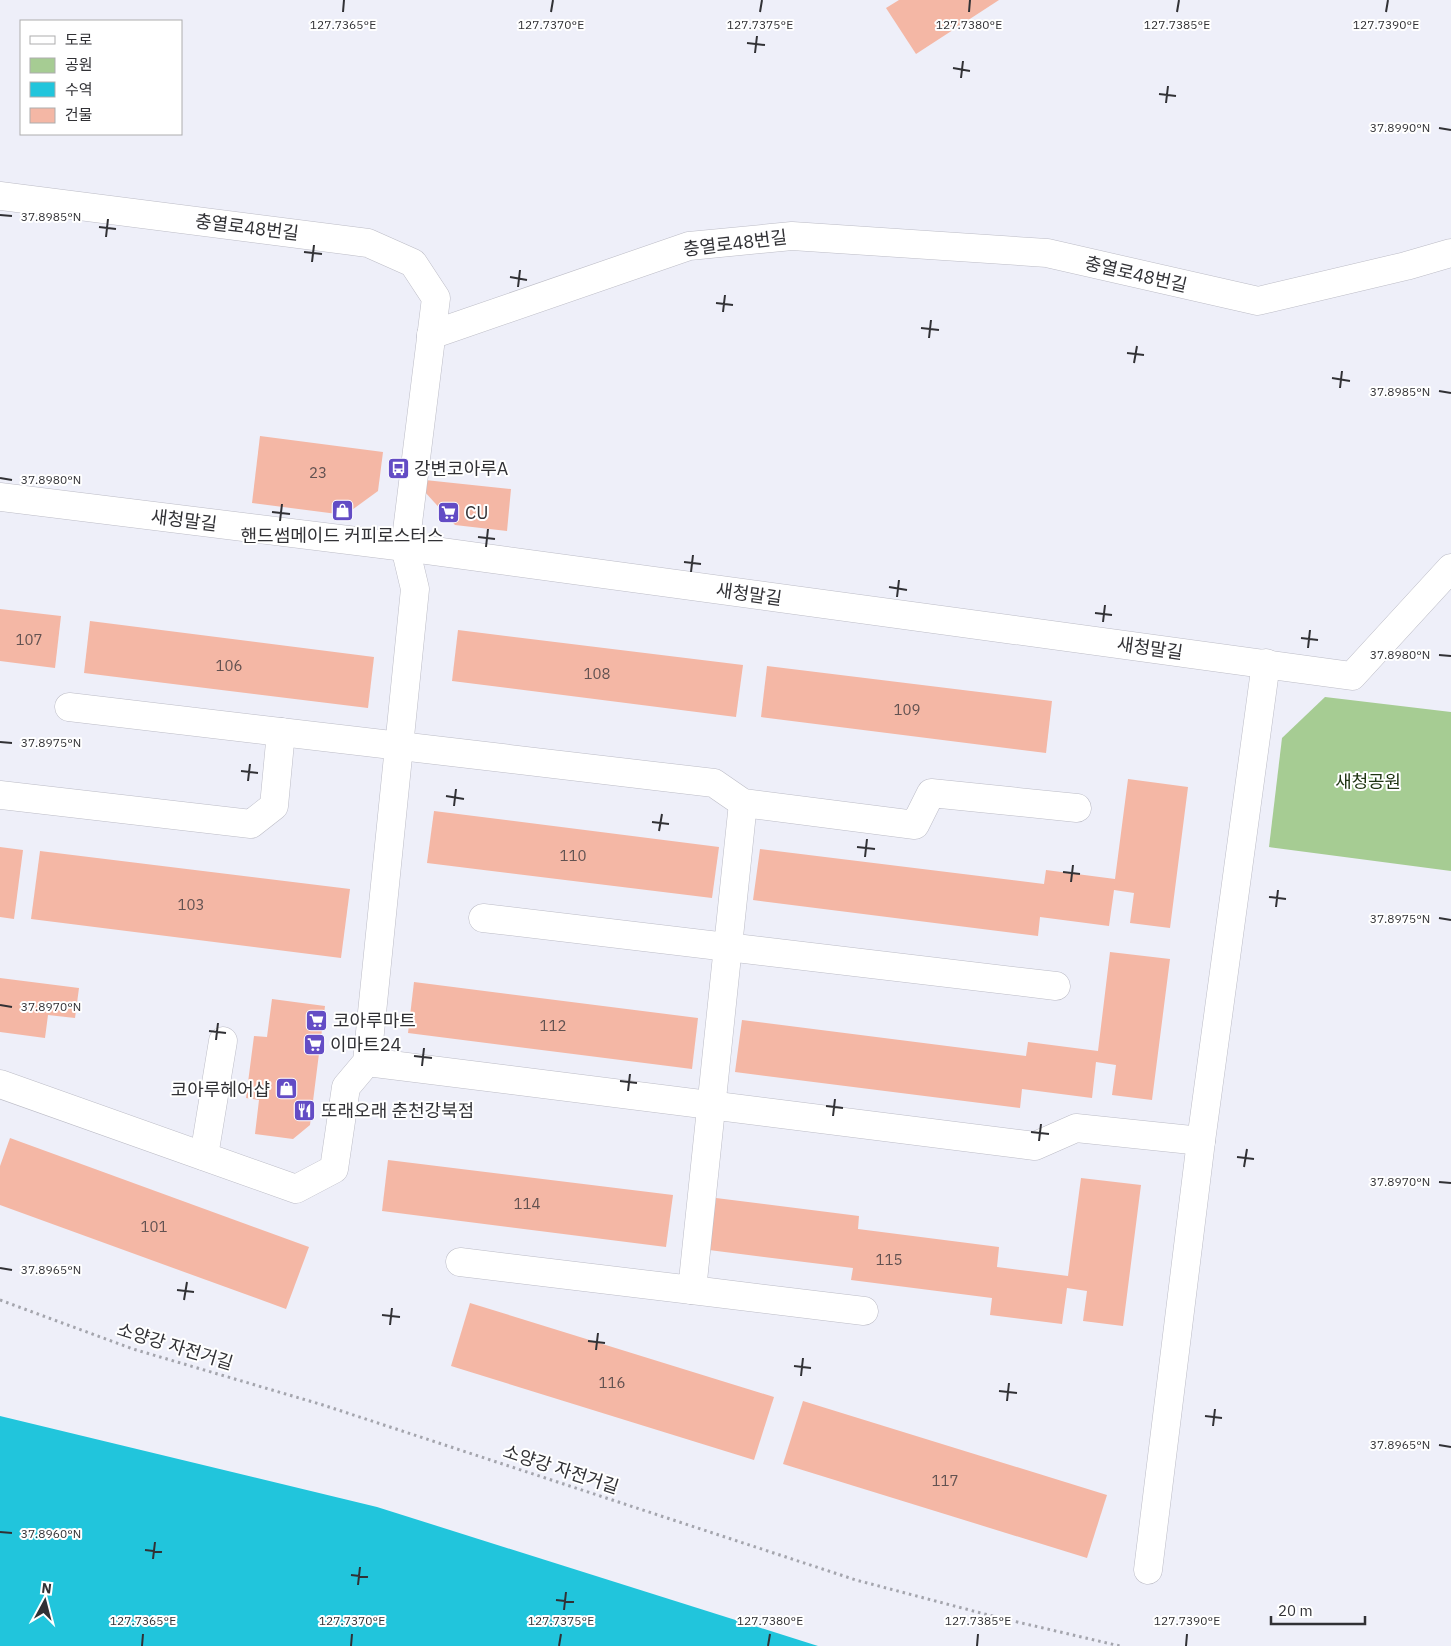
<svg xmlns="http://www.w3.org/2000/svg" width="1451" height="1646" font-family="'IBM Plex Sans','Noto Sans KR',sans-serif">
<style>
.green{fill:#a6cc93}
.water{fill:#21c5dc}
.building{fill:#f4b7a5}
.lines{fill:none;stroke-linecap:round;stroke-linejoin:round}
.street-casing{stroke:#bcbcc6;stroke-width:29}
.path{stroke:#a4a5ad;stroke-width:3;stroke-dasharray:2.5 4;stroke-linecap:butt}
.street{stroke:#fff;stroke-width:28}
.ticks{fill:none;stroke:#313135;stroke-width:2}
.labels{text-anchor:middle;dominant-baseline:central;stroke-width:4;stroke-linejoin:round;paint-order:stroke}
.number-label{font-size:15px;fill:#625251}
.street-label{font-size:18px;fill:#313135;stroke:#fff}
.poi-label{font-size:18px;fill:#313135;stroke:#fff;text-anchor:start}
.park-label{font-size:18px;fill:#1f3412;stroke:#fff}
.ticks-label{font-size:12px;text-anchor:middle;fill:#313135;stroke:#fff;stroke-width:4;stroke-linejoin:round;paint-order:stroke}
</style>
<rect width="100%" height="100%" fill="#eeeff9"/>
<polygon class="green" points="1325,697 1451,712 1451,871 1269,847 1282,738"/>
<polygon class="water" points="0,1416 377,1507 818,1646 0,1646"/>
<g class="building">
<polygon points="899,0 999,0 916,54 886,8"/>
<polygon points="260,436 383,452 378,491 345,515 252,503"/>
<polygon points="425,480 511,489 507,531 455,525 424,491"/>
<polygon points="0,609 61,616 55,668 0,661"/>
<polygon points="90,621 374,657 368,708 84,673"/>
<polygon points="458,630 743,665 736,717 452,681"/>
<polygon points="767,666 1052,701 1046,753 761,717"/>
<polygon points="1128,779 1188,787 1170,928 1130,923 1134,893 1114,890 1109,926 1040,917 1038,936 753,900 760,849 1044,884 1046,870 1115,879"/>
<polygon points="434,811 719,847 712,898 427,863"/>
<polygon points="0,847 23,850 14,919 0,917"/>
<polygon points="40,851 350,889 341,958 31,919"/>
<polygon points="1110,952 1170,959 1152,1100 1112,1095 1116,1065 1096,1062 1092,1098 1022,1089 1020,1108 735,1072 742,1020 1026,1056 1028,1042 1098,1051"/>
<polygon points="0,978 79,988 75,1018 48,1015 45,1038 0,1032"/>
<polygon points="414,982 698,1018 692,1069 408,1033"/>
<polygon points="272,999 325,1006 310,1125 293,1139 255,1134 259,1100 246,1098 254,1036 267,1037"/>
<polygon points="10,1138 309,1247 286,1309 0,1205 0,1166"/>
<polygon points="388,1160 673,1195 666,1247 382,1211"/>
<polygon points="1081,1178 1141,1185 1123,1326 1083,1321 1087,1291 1067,1288 1062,1324 990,1315 992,1298 851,1280 853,1268 709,1250 716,1198 859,1216 858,1229 999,1247 997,1267 1068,1276"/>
<polygon points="470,1303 774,1397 754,1460 451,1366"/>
<polygon points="803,1401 1107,1495 1087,1558 783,1464"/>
</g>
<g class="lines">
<defs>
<g id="street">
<polyline points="0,196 368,243 413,263 436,298 405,547 415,589 367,1062 346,1087 334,1169 296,1189 0,1084"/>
<polyline points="431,335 689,246 792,236 1047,253 1258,301 1406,266 1451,253"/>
<polyline points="0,497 405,547 1352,676 1451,568"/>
<polyline points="69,707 714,783 743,803 915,825 931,793 1077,808"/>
<polyline points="0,795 251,824 274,806 281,732"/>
<polyline points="483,918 1056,986"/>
<polyline points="367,1062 1035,1146 1076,1128 1201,1141"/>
<polyline points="204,1156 223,1041"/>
<polyline points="460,1262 692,1290 743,803"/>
<polyline points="692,1290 864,1311"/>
<polyline points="1148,1570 1201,1141 1266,663"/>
</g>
</defs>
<use href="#street" class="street-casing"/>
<polyline class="path" points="0,1300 133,1349 323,1405 856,1580 996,1617 1120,1646"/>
<use href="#street" class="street"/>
</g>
<path class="ticks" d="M343 12 344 0M551 12 553 0M760 12 762 0M969 12 970 0M1177 12 1179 0M1386 12 1388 0M747 43 765 45M755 53 757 36M953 68 970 71M961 78 963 61M1159 94 1176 96M1166 103 1168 86M1439 128 1451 130M0 215 12 216M99 227 116 229M106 237 108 219M304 252 322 254M312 262 314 245M510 277 527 280M518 287 520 270M716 303 733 305M723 312 725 295M921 328 939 330M929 338 931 320M1127 353 1144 355M1134 363 1137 346M1332 378 1350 381M1340 388 1342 371M1439 391 1451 393M0 478 12 480M272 512 290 514M280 521 282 504M478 537 495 539M486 547 488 529M684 562 701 564M691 572 693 555M889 587 907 590M897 597 899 580M1095 613 1112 615M1103 622 1105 605M1301 638 1318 640M1308 648 1310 630M1439 655 1451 656M0 742 12 743M241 771 258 773M248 781 250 764M446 796 464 799M454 806 456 789M652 822 669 824M659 831 662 814M857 847 875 849M865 857 867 839M1063 872 1080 874M1071 882 1073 865M1269 897 1286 899M1276 907 1278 890M1439 918 1451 920M0 1005 12 1007M209 1031 226 1033M216 1040 218 1023M414 1056 432 1058M422 1066 424 1048M620 1081 637 1083M628 1091 630 1074M826 1106 843 1108M833 1116 835 1099M1031 1132 1049 1134M1039 1141 1041 1124M1237 1157 1254 1159M1244 1167 1247 1149M1439 1182 1451 1183M0 1268 12 1270M177 1290 194 1292M184 1300 187 1282M382 1315 400 1317M390 1325 392 1308M588 1341 605 1343M596 1350 598 1333M794 1366 811 1368M801 1376 803 1358M999 1391 1017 1393M1007 1401 1009 1383M1205 1416 1222 1418M1213 1426 1215 1409M1439 1445 1451 1447M0 1532 12 1533M145 1550 162 1552M153 1559 155 1542M351 1575 368 1577M358 1585 360 1567M556 1600 574 1602M564 1610 566 1592M142 1646 143 1634M351 1646 352 1634M559 1646 561 1634M768 1646 770 1634M977 1646 978 1634M1186 1646 1187 1634"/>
<defs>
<symbol id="bus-square" viewBox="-11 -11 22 22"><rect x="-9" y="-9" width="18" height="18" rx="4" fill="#634cc5" stroke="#fff"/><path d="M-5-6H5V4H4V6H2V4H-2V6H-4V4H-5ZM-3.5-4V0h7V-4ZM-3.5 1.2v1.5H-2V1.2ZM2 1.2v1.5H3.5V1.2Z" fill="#fff"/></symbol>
<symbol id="shop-square" viewBox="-11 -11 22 22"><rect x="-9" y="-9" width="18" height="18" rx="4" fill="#634cc5" stroke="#fff"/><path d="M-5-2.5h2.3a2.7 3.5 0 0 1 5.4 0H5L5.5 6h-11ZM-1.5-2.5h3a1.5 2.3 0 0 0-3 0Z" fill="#fff"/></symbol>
<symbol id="supermarket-square" viewBox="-11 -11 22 22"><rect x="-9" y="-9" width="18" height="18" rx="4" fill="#634cc5" stroke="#fff"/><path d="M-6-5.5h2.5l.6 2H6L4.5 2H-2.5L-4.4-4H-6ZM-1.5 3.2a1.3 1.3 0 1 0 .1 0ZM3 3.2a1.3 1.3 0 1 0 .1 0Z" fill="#fff"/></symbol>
<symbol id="restaurant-square" viewBox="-11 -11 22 22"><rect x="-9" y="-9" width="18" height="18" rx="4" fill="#634cc5" stroke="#fff"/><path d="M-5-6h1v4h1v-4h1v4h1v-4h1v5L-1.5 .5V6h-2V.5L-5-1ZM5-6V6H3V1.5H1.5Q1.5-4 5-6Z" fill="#fff"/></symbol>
</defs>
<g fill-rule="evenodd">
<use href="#bus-square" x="386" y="456" width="25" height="25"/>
<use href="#shop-square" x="330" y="498" width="25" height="25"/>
<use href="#supermarket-square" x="436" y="500" width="25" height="25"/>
<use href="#supermarket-square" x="304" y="1008" width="25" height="25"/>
<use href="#supermarket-square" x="302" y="1032" width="25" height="25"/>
<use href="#shop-square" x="274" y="1076" width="25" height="25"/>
<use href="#restaurant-square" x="292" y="1098" width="25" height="25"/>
</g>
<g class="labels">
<g class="number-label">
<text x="318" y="472">23</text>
<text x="29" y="639">107</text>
<text x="229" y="665">106</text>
<text x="597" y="673">108</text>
<text x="907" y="709">109</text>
<text x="573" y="855">110</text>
<text x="191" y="904">103</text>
<text x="553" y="1025">112</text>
<text x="527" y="1203">114</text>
<text x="154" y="1226">101</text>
<text x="889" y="1259">115</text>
<text x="612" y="1382">116</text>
<text x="945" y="1480">117</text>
</g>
<g class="street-label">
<text transform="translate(247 227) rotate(7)">충열로48번길</text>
<text transform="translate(735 243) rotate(-7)">충열로48번길</text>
<text transform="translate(1136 274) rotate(13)">충열로48번길</text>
<text transform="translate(184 520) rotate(7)">새청말길</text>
<text transform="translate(749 594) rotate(8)">새청말길</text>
<text transform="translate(1150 648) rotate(8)">새청말길</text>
<text transform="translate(175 1346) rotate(17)">소양강 자전거길</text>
<text transform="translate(561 1469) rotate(18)">소양강 자전거길</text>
</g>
<g class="poi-label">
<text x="414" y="468">강변코아루A</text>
<text x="465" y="512">CU</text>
<text x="342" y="535" text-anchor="middle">핸드썸메이드 커피로스터스</text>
<text x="333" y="1020">코아루마트</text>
<text x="330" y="1044">이마트24</text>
<text x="270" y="1089" text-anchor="end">코아루헤어샵</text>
<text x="321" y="1110">또래오래 춘천강북점</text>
</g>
<g class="park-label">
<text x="1368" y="781">새청공원</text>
</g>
</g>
<g class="ticks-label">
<text x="343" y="29">127.7365°E</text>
<text x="551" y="29">127.7370°E</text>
<text x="760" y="29">127.7375°E</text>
<text x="969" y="29">127.7380°E</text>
<text x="1177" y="29">127.7385°E</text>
<text x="1386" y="29">127.7390°E</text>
<text x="1400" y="132">37.8990°N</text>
<text x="51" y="221">37.8985°N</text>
<text x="1400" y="396">37.8985°N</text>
<text x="51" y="484">37.8980°N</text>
<text x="1400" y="659">37.8980°N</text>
<text x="51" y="747">37.8975°N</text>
<text x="1400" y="923">37.8975°N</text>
<text x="51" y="1011">37.8970°N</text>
<text x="1400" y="1186">37.8970°N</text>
<text x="51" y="1274">37.8965°N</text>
<text x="1400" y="1449">37.8965°N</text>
<text x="51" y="1538">37.8960°N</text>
<text x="143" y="1625">127.7365°E</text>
<text x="352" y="1625">127.7370°E</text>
<text x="561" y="1625">127.7375°E</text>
<text x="770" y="1625">127.7380°E</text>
<text x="978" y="1625">127.7385°E</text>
<text x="1187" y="1625">127.7390°E</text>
</g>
<rect x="20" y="20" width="162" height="115" fill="#ffffff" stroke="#adadae"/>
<rect x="30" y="36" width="25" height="8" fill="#ffffff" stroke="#adadae"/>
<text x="65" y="45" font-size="15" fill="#313135">도로</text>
<rect x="30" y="58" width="25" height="15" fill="#a6cc93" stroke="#adadae"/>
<text x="65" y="70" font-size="15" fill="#313135">공원</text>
<rect x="30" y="82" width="25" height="15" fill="#21c5dc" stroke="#adadae"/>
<text x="65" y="95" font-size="15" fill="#313135">수역</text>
<rect x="30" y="108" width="25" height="15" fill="#f4b7a5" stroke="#adadae"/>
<text x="65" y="120" font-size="15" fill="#313135">건물</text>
<g transform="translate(45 1601) rotate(7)" stroke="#ffffff" stroke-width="4" paint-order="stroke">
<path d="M0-4L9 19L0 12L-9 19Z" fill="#313135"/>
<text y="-8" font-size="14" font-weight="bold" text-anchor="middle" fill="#313135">N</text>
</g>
<path d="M1271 1616v8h94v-8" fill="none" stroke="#313135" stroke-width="2.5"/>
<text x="1278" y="1616" font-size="15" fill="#313135" stroke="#ffffff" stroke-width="4" paint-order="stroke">20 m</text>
</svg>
